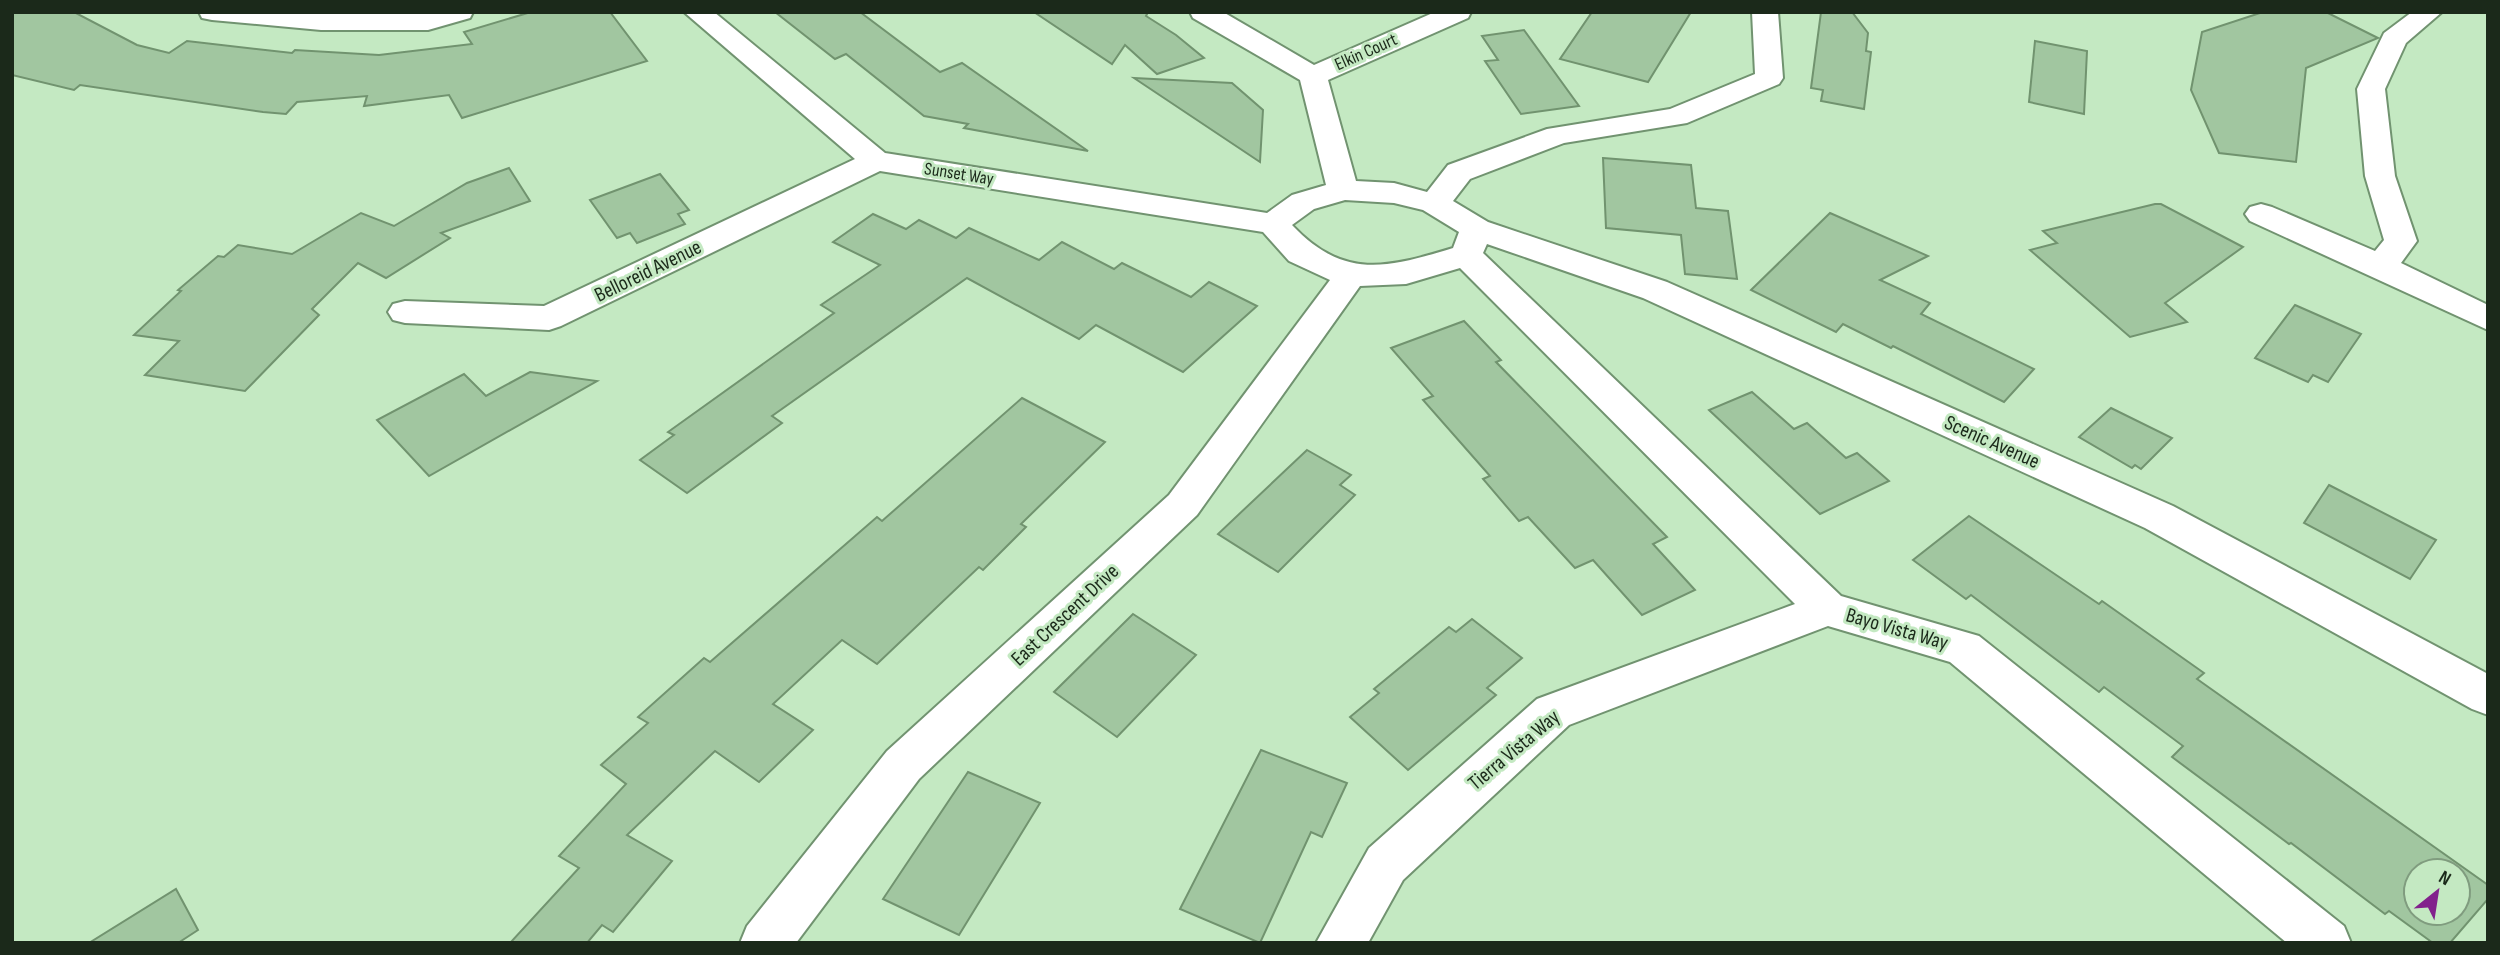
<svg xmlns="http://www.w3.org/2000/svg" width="2500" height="955" font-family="'Sofia Sans Condensed',sans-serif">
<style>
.building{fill:#a1c6a0;stroke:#71936f;stroke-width:2;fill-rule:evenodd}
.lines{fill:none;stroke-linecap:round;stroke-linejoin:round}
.minor-casing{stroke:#719370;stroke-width:4}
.minor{fill:#fff;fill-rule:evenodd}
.labels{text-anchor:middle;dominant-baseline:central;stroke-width:6;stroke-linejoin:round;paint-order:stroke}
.far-street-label{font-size:18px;fill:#1b291a;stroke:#c4e9c2}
.street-label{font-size:21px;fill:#1b291a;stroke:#c4e9c2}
</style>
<rect width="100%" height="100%" fill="#c4e9c2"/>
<g class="building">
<polygon points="12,12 74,12 137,45 169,53 187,41 292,53 295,50 379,55 472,44 464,32 531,12 610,12 647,61 462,118 449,95 364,106 367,96 297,102 286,114 263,112 80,85 74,90 12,75"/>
<polygon points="775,12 860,12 940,72 962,63 1088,151 964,128 968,124 924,116 846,54 835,59"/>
<polygon points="1034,12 1148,12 1146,16 1176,35 1204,58 1157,74 1125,45 1112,64"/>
<polygon points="1592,12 1691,12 1648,82 1560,59"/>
<polygon points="1821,12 1852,12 1868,33 1866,51 1871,52 1864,109 1821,101 1823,90 1811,88"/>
<polygon points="2263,12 2326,12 2378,38 2306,68 2296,162 2219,153 2191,90 2202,32"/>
<polygon points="1524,30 1579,106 1521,114 1485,61 1498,60 1482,36"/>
<polygon points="2035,41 2087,51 2084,114 2029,102"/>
<polygon points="1134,78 1232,83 1263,110 1260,162"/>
<polygon points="1603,158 1691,165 1696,208 1728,211 1737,279 1685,274 1681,235 1606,228"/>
<polygon points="509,168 530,201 441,233 450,238 386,278 358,263 312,309 319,315 245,391 145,375 179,341 134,335 181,291 178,290 218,256 224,257 238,245 292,254 361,213 394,226 467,183"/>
<polygon points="660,174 689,210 678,214 685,224 637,243 630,233 617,238 590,200"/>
<polygon points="2155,204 2161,204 2243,247 2165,303 2187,322 2130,337 2030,250 2057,243 2043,231"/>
<polygon points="1830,213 1928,256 1880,280 1930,303 1921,314 2034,369 2004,402 1893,346 1891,348 1843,324 1836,332 1751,290"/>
<polygon points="873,214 906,229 919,220 956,238 969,228 1039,260 1062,242 1114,269 1122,263 1191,297 1209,282 1257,306 1183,372 1096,325 1079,339 967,278 772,416 782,423 687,493 640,460 674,435 668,432 834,313 821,305 880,265 833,242"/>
<polygon points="2295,305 2361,334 2328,382 2313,375 2308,382 2255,358"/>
<polygon points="1464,321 1501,360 1496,362 1667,537 1653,544 1695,590 1642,615 1593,560 1575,568 1528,517 1519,521 1483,479 1490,476 1423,400 1433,396 1391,348"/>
<polygon points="530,372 597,381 429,476 377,420 464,374 486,396"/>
<polygon points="1752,392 1794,429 1807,423 1846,458 1857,453 1889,481 1820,514 1709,410"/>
<polygon points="1022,398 1105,442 1021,524 1026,527 983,570 979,567 877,664 842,640 773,704 813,730 759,782 715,751 627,835 672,861 613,932 602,925 587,943 510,943 579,868 559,856 626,784 601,765 648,723 638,717 704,658 710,662 877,517 882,521"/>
<polygon points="2111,408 2172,438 2141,469 2135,465 2132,468 2079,437"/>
<polygon points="1307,450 1351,475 1340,485 1355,495 1278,572 1218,534"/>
<polygon points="2329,485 2436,540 2410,579 2304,523"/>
<path d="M1969 516 2099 604 2102 601 2204 673 2197 679 2488 885V899L2450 943H2433L2389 911 2385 914 2291 843 2289 844 2172 757 2183 746 2104 687 2099 692 1971 595 1966 599 1913 560ZM2416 871H2458V913H2416Z"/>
<polygon points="1133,614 1196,655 1117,737 1054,692"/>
<polygon points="1472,619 1522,658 1487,688 1496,695 1408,770 1350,717 1379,693 1374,689 1449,627 1456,632"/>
<polygon points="1261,750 1347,783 1322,837 1311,832 1260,943 1180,909"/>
<polygon points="968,772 1040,803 959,935 883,899"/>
<polygon points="176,889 198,930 178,943 89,943"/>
</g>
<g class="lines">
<defs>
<g id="minor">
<polygon points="199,12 473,12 470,18 428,30 321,30 212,20 202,18"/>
<path d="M684 12H714L885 153 1267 213 1292 195 1326 185 1300 80 1193 18 1190 12H1223L1314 65 1435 12H1471L1468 18 1328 80 1356 181 1394 183 1427 192 1448 165 1547 129 1670 109 1755 74 1752 12H1778L1783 78 1779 84 1687 123 1564 143 1470 179 1453 201 1488 222 1667 282 2173 506 2488 674V715L2472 709 2145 528 1643 298 1487 244 1483 253 1841 596 1979 636 2344 926 2351 943H2287L1950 662 1828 626 1569 725 1403 880 1368 943H1316L1369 848 1537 699 1795 604 1460 268 1406 284 1360 286 1197 515 919 779 796 943H740L747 926 887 751 1169 495 1330 280 1289 261 1263 232 880 171 561 326 549 330 405 323 393 320 388 312 393 304 405 301 544 306 855 159ZM1345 200 1394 203 1423 210 1459 232 1453 248C1387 268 1344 280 1292 225L1314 209Z"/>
<polygon points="2412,12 2442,12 2406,43 2385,89 2395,176 2417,241 2401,263 2488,305 2488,330 2250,221 2245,214 2250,207 2261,204 2272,207 2375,251 2384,240 2365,176 2357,89 2384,33"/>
</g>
</defs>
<use href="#minor" class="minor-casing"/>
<use href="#minor" class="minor"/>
</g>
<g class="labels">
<g class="far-street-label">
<text transform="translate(1366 52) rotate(-24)">Elkin Court</text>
<text transform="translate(959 174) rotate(9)">Sunset Way</text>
</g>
<g class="street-label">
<text transform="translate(648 271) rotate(-26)">Belloreid Avenue</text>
<text transform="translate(1992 442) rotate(24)">Scenic Avenue</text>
<text transform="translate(1065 615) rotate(-43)">East Crescent Drive</text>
<text transform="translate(1897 629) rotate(16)">Bayo Vista Way</text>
<text transform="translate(1514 750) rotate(-40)">Tierra Vista Way</text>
</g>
</g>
<rect width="2500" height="955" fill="none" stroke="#1b291a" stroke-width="28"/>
<g transform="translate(2437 892) rotate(30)"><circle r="33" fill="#c4e9c2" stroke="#809c7f" stroke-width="2"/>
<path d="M0-5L12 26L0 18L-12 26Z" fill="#82218c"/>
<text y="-10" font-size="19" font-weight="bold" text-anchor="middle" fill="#1b291a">N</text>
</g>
</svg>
